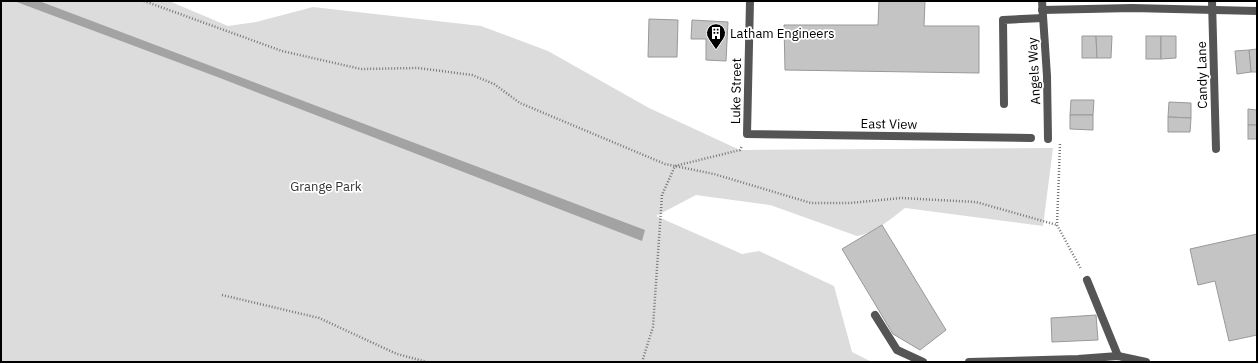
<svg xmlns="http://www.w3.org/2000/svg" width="1258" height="363" font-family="'IBM Plex Sans',sans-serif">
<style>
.green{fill:#dcdcdc}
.water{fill:#a3a3a3}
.building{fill:#c4c4c4;stroke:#999}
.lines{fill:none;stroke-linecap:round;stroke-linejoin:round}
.path{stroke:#777;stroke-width:2.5;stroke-dasharray:1 2;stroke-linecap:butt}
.service{stroke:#555;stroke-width:8}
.minor{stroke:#555;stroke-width:8}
.labels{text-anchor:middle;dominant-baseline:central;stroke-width:3.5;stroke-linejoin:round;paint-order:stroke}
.poi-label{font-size:13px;fill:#000;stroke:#fff;text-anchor:start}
.street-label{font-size:13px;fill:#000;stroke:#fff}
.park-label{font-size:13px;fill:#333;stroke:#fff}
</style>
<rect width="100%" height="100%" fill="#fff"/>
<path class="green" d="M1 1H169L228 26 256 22 313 7 481 26 548 51 649 108 740 150 1053 148 1043 226 905 208C889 220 877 232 857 236L770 205 696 195 656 216 742 254 759 251 834 286 852 352 872 362H1Z"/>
<polygon class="water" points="14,1 39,1 645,230 642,241 220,78"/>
<g class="building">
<polygon points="879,1 925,1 924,26 979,26 979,73 785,70 784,25 878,25"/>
<polygon points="649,19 678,20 677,57 648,57"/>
<polygon points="692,20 728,22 726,61 706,60 706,39 691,39"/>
<polygon points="1082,36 1096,36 1097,58 1082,58"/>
<polygon points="1096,36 1112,36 1111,58 1097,58"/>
<rect x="1146" y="36" width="15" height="23"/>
<polygon points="1161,36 1176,36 1176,58 1161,59"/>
<polygon points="1257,49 1257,72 1251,72 1249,50"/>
<polygon points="1249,50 1251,72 1237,74 1235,51"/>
<polygon points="1071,100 1094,100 1093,115 1070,115"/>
<polygon points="1169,102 1191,103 1191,118 1168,117"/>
<polygon points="1248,109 1257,110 1257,125 1248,125"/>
<polygon points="1070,115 1093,115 1093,130 1070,129"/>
<polygon points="1168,117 1191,118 1190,132 1168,132"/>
<rect x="1248" y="125" width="9" height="14"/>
<polygon points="882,225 946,330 920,350 893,334 842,249"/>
<polygon points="1257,234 1257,335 1229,341 1215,281 1198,285 1190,249"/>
<polygon points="1096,315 1098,340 1052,342 1051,318"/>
</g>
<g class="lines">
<g class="path">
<polyline points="144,1 282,51 361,69 418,68 472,75 494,84 520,103 665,164 714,174 811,203 850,203 901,198 976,202 1057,225"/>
<polyline points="1060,144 1057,225 1081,269"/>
<polyline points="222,295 319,318 397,354 427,362"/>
<polyline points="642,362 653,327 662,195 675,166 740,150 742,146"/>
</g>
<g class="service">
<polyline points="1004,104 1003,20 1043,18"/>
<polyline points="1087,280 1118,356"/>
<polyline points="875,315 897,350 923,362"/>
<polyline points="969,362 1078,359 1118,356 1146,362"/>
</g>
<g class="minor">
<polyline points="750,1 747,134 1031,138"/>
<polyline points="1042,1 1047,76 1048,139"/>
<polyline points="1212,1 1216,149"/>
<polyline points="1042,10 1132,8 1257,11"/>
</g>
</g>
<defs>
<symbol id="building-pin" viewBox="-11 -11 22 30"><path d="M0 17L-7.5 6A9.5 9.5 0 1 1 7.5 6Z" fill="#000" stroke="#fff"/><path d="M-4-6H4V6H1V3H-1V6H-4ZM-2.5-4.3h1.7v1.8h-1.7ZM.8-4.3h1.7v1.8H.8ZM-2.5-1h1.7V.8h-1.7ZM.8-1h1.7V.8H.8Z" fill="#fff"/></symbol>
</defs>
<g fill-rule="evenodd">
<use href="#building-pin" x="705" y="22" width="22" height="30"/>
</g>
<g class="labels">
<g class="poi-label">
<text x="730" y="33">Latham Engineers</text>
</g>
<g class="street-label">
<text transform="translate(1034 71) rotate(-93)">Angels Way</text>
<text transform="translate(1202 75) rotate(-91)">Candy Lane</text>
<text transform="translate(736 91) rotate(-89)">Luke Street</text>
<text transform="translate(889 124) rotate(1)">East View</text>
</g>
<g class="park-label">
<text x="326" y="186">Grange Park</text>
</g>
</g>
<rect width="1258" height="363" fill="none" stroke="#000000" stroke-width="4"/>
</svg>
